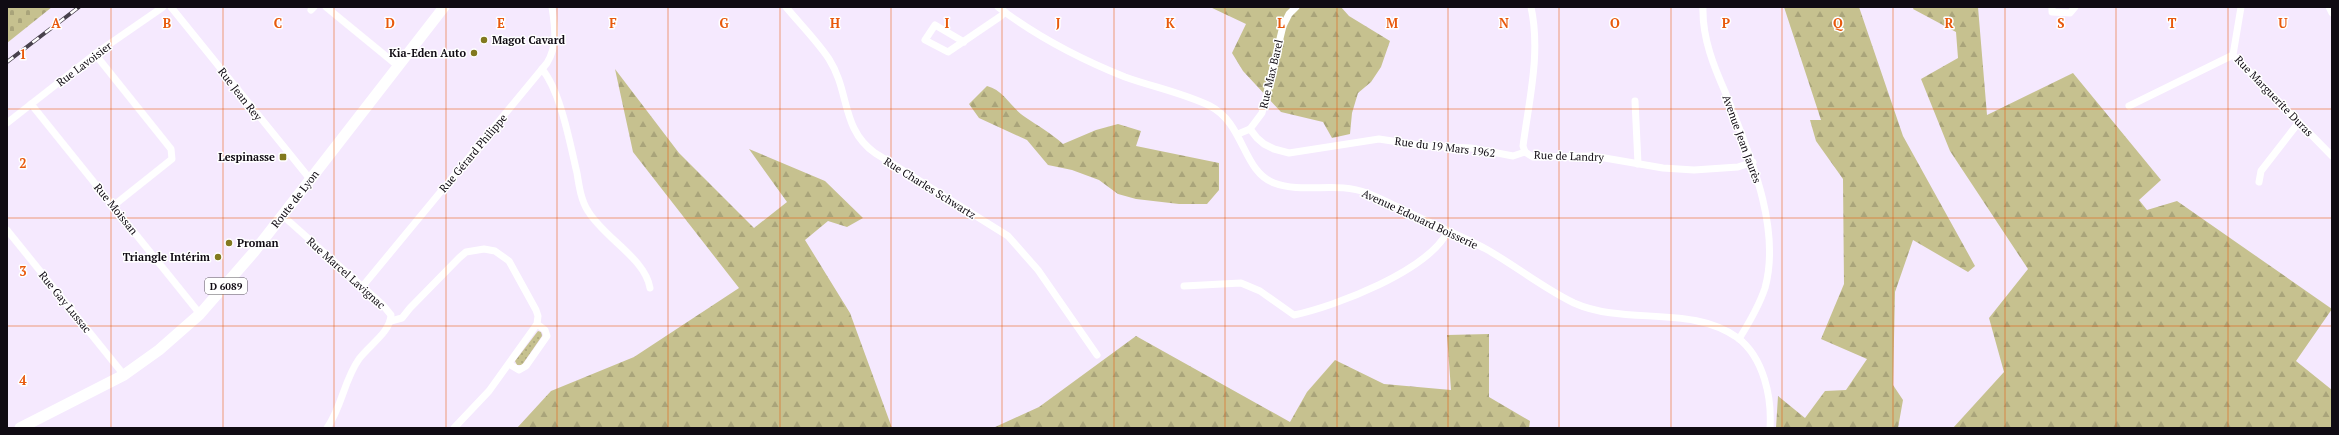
<svg xmlns="http://www.w3.org/2000/svg" width="2339" height="435" font-family="'PT Serif',serif">
<style>
.grass{fill:url(#grass-dots)}
.forest{fill:url(#forest-firs)}
.cemetery{fill:url(#cemetery-stones)}
.lines{fill:none;stroke-linecap:round;stroke-linejoin:round}
.street{stroke:#fff;stroke-width:7}
.primary{stroke:#fff;stroke-width:11}
.rail-casing{stroke:#48414c;stroke-width:4}
.rail{stroke:#fff;stroke-width:2.5;stroke-dasharray:8;stroke-linecap:butt}
.grid{fill:none;stroke:#e8590c;stroke-width:1;stroke-opacity:0.55}
.poi-dot{fill:#82791f;stroke:#fff;stroke-width:1.5}
.labels{text-anchor:middle;dominant-baseline:central;stroke-width:3;stroke-linejoin:round;paint-order:stroke}
.shield{fill:#fff;stroke:#58545a;stroke-width:1}
.shield-label{font-size:10px;font-weight:bold;fill:#100b13}
.poi-label{font-size:11px;font-weight:bold;fill:#100b13;stroke:#fff;text-anchor:end}
.street-label{font-size:11px;fill:#100b13;stroke:#fff}
.grid-label{font-size:13px;text-anchor:middle;font-weight:bold;fill:#e8590c;stroke:#fff;stroke-width:3;stroke-linejoin:round;paint-order:stroke}
</style>
<defs>
<pattern id="grass-dots" width="8" height="8" patternUnits="userSpaceOnUse"><rect width="8" height="8" fill="#c6c18f"/><path d="M2 2h.1M6 6h.1" fill="none" stroke="#a9a47a" stroke-width="1.8" stroke-linecap="round"/></pattern>
<pattern id="forest-firs" width="22" height="20" patternUnits="userSpaceOnUse"><rect width="22" height="20" fill="#c6c18f"/><path d="M5 1l3.5 6h-7zM16 11l3.5 6h-7z" fill="#a9a47a"/></pattern>
<pattern id="cemetery-stones" width="16" height="16" patternUnits="userSpaceOnUse"><rect width="16" height="16" fill="#c6c18f"/><path d="M2 7V4a2 2 0 0 1 4 0v3zM10 15v-3a2 2 0 0 1 4 0v3z" fill="#a9a47a"/></pattern>
</defs>
<rect width="100%" height="100%" fill="#f5e9fe"/>
<polygon class="grass" points="538,331 541,332 542,336 522,365 517,365 515,361"/>
<g class="forest">
<polygon points="1210,7 1341,7 1349,16 1390,41 1381,67 1371,82 1358,93 1352,113 1350,134 1332,138 1323,122 1281,112 1243,71 1232,53 1246,24"/>
<polygon points="1784,7 1859,7 1903,136 1975,266 1968,272 1913,240 1895,292 1893,385 1903,400 1898,428 1776,428 1778,396 1805,418 1825,391 1846,390 1867,359 1821,339 1844,284 1843,179 1816,141 1810,120 1821,120"/>
<polygon points="1914,7 1978,7 1987,115 2073,73 2161,180 2139,200 2147,210 2177,201 2332,309 2296,361 2332,390 2332,428 1953,428 2004,372 1989,318 2028,269 1950,151 1921,79 1958,58 1956,32 1913,9"/>
<polygon points="615,69 679,153 754,228 787,202 749,149 825,181 863,218 847,227 828,221 805,240 850,313 892,428 517,428 551,391 634,357 739,288 633,152"/>
<path d="M987 86C1004 90 1010 107 1025 117 1038 126 1051 133 1063 144L1096 130 1118 124 1141 131 1136 146 1219 163V190L1207 204H1179L1136 199 1118 194 1099 180 1072 170 1048 165 1027 140 979 118 969 104Z"/>
<polygon points="1489,334 1489,397 1530,421 1529,428 993,428 1039,407 1136,336 1290,422 1307,392 1335,360 1384,384 1451,390 1447,335"/>
</g>
<polygon class="cemetery" points="7,7 52,7 7,43"/>
<g class="lines">
<g class="street">
<polyline points="171,7 310,179"/>
<polyline points="326,7 398,66"/>
<path d="M786 7C800 24 817 41 829 59 850 92 841 129 875 153L1008 236 1038 270 1097 355"/>
<path d="M998 7C1036 36 1080 59 1125 77 1153 87 1183 93 1210 106 1244 123 1243 172 1274 183 1303 194 1337 181 1367 193 1387 201 1407 212 1427 221 1446 230 1467 239 1486 249 1516 266 1543 288 1574 303 1625 326 1691 304 1738 338 1764 358 1772 398 1770 428"/>
<path d="M1703 7C1702 38 1714 67 1726 94 1748 151 1782 226 1765 288 1759 306 1749 323 1739 339"/>
<polyline points="2052,7 2052,12 2070,13 2075,7"/>
<polyline points="2241,7 2233,55 2332,156"/>
<polyline points="2329,7 2332,13"/>
<polyline points="311,10 314,7"/>
<polyline points="964,42 935,25 925,40 948,52 1001,16 1005,12"/>
<polyline points="95,54 171,149 172,159 113,206"/>
<path d="M542 69C561 92 570 144 577 173 579 186 581 200 588 211 604 238 645 258 650 288"/>
<polyline points="1635,101 1638,164"/>
<polyline points="31,104 200,314"/>
<polyline points="2129,106 2233,55"/>
<polyline points="7,123 95,54 163,7"/>
<polyline points="1250,129 1257,138 1264,144 1274,149 1289,153 1379,139 1425,146 1471,148 1513,156 1525,152"/>
<polyline points="1238,134 1250,129 1262,113 1283,26 1289,14 1296,7"/>
<polyline points="1525,152 1533,157 1593,156 1663,168 1694,170 1738,167 1753,162"/>
<path d="M1525 152 1523 146C1529 100 1541 53 1531 7"/>
<polyline points="2259,182 2261,171 2299,122"/>
<path d="M282 215 382 304 391 315C390 333 369 345 359 359 344 380 342 407 327 428"/>
<polyline points="7,230 124,375"/>
<path d="M1184 286 1241 283 1260 291 1294 315C1336 306 1428 271 1448 231"/>
<path d="M362 287 547 63C558 45 555 27 552 7"/>
<polyline points="391,321 402,318 410,308 459,258 466,252 484,249 495,251 509,261 536,310 538,316 537,324 489,391 454,428"/>
<polyline points="509,364 519,370 526,366 547,336 545,330 537,324"/>
</g>
<polyline class="primary" points="20,428 124,375 159,350 200,314 254,252 444,7"/>
<defs>
<polyline id="rail" points="7,62 79,7"/>
</defs>
<use href="#rail" class="rail-casing"/>
<use href="#rail" class="rail"/>
</g>
<path class="grid" d="M111 7V428M223 7V428M334 7V428M446 7V428M557 7V428M668 7V428M780 7V428M891 7V428M1002 7V428M1114 7V428M1225 7V428M1337 7V428M1448 7V428M1559 7V428M1671 7V428M1782 7V428M1893 7V428M2005 7V428M2116 7V428M2228 7V428M7 109H2332M7 218H2332M7 326H2332"/>
<g class="poi-dot">
<circle cx="484" cy="40" r="4"/>
<circle cx="474" cy="53" r="4"/>
<rect x="279" y="153" width="8" height="8" rx="2"/>
<circle cx="229" cy="243" r="4"/>
<circle cx="218" cy="257" r="4"/>
</g>
<g class="labels">
<rect class="shield" x="205" y="278" width="42" height="16" rx="3"/>
<g class="shield-label">
<text x="226" y="286">D 6089</text>
</g>
<g class="poi-label">
<text x="492" y="40" text-anchor="start">Magot Cavard</text>
<text x="466" y="53">Kia-Eden Auto</text>
<text x="275" y="157">Lespinasse</text>
<text x="237" y="243" text-anchor="start">Proman</text>
<text x="210" y="257">Triangle Intérim</text>
</g>
<g class="street-label">
<text transform="translate(84 64) rotate(-37)">Rue Lavoisier</text>
<text transform="translate(1271 74) rotate(-77)">Rue Max Barel</text>
<text transform="translate(240 94) rotate(52)">Rue Jean Rey</text>
<text transform="translate(2274 96) rotate(46)">Rue Marguerite Duras</text>
<text transform="translate(1742 139) rotate(70)">Avenue Jean Jaurès</text>
<text transform="translate(1445 147) rotate(7)">Rue du 19 Mars 1962</text>
<text transform="translate(473 153) rotate(-50)">Rue Gérard Philippe</text>
<text transform="translate(1569 156) rotate(2)">Rue de Landry</text>
<text transform="translate(930 188) rotate(32)">Rue Charles Schwartz</text>
<text transform="translate(295 199) rotate(-52)">Route de Lyon</text>
<text transform="translate(116 209) rotate(51)">Rue Moissan</text>
<text transform="translate(1420 219) rotate(25)">Avenue Edouard Boisserie</text>
<text transform="translate(346 273) rotate(42)">Rue Marcel Lavignac</text>
<text transform="translate(65 302) rotate(51)">Rue Gay Lussac</text>
</g>
</g>
<g class="grid-label">
<text x="56" y="28">A</text>
<text x="167" y="28">B</text>
<text x="278" y="28">C</text>
<text x="390" y="28">D</text>
<text x="501" y="28">E</text>
<text x="613" y="28">F</text>
<text x="724" y="28">G</text>
<text x="835" y="28">H</text>
<text x="947" y="28">I</text>
<text x="1058" y="28">J</text>
<text x="1170" y="28">K</text>
<text x="1281" y="28">L</text>
<text x="1392" y="28">M</text>
<text x="1504" y="28">N</text>
<text x="1615" y="28">O</text>
<text x="1726" y="28">P</text>
<text x="1838" y="28">Q</text>
<text x="1949" y="28">R</text>
<text x="2061" y="28">S</text>
<text x="2172" y="28">T</text>
<text x="2283" y="28">U</text>
<text x="23" y="59">1</text>
<text x="23" y="168">2</text>
<text x="23" y="276">3</text>
<text x="23" y="385">4</text>
</g>
<rect width="2339" height="435" fill="none" stroke="#100b13" stroke-width="16"/>
</svg>
